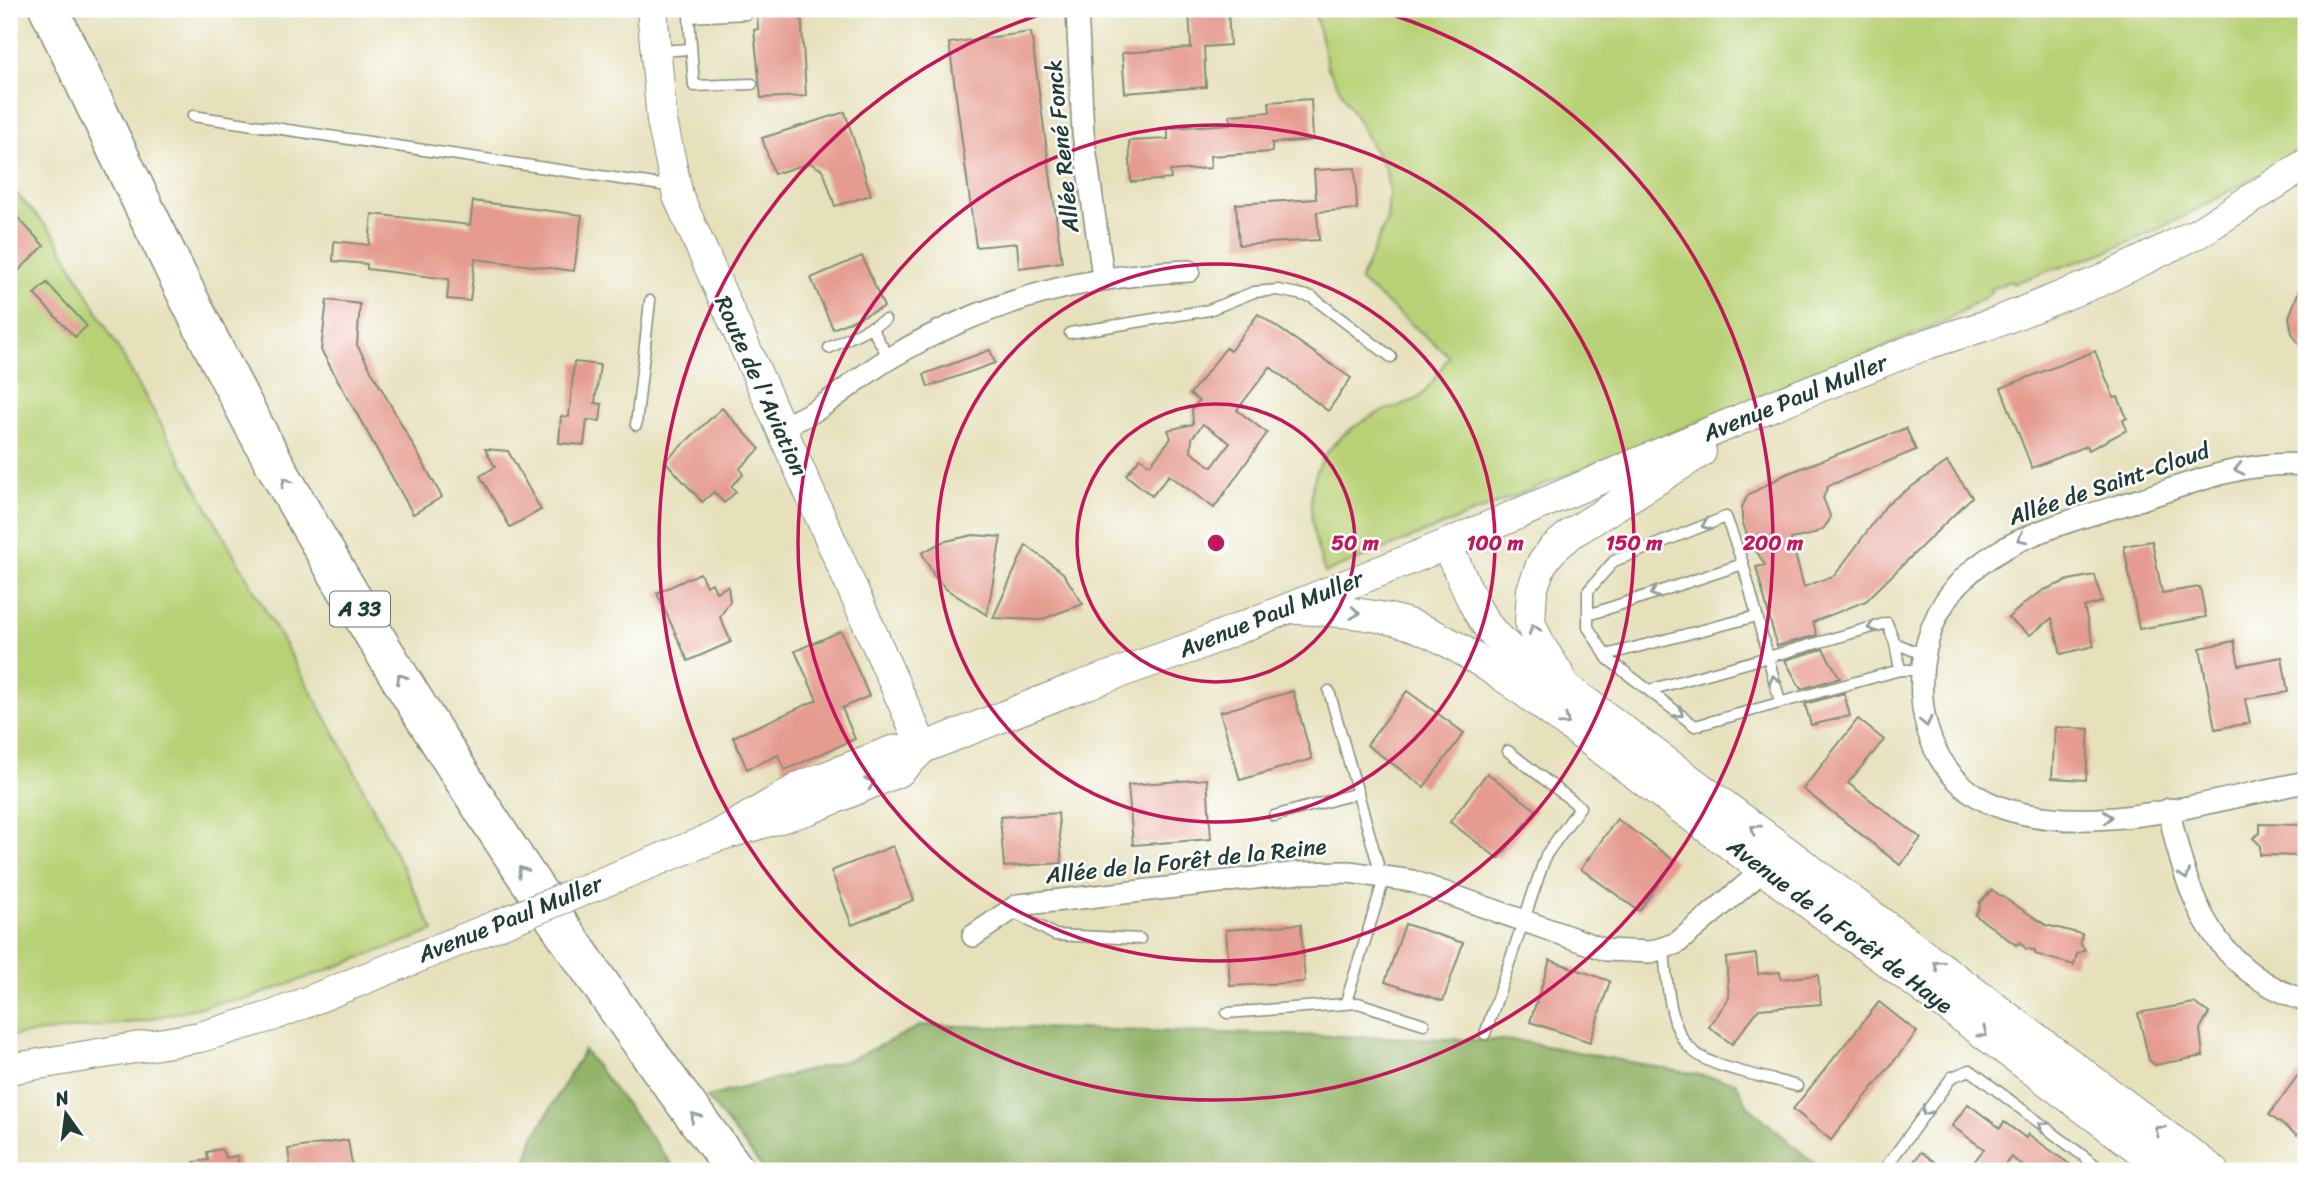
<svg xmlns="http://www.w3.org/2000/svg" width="2315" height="1180" font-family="Sriracha,sans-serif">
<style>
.green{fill:#b8d176;stroke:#6c8755;stroke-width:2}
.forest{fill:#92b367;stroke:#58784e;stroke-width:2}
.building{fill:#e59b8f;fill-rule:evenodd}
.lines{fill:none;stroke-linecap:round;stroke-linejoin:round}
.lane-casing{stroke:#828e78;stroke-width:13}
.street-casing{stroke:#828e78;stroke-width:24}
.secondary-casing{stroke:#828e78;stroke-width:32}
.highway-casing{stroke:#828e78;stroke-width:41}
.lane{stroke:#fff;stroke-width:10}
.street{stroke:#fff;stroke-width:21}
.secondary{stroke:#fff;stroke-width:30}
.highway{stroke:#fff;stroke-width:38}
.secondary-bridge-casing{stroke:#828e78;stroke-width:32;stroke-linecap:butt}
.secondary-bridge{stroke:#fff;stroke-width:30}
.oneway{stroke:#8f9e9a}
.ring{fill:none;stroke:#c2185b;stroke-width:3.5}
.labels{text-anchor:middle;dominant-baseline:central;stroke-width:5;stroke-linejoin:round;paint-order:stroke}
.shield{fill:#fff;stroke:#627771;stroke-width:2}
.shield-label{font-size:21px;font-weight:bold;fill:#1f3d34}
.street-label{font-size:23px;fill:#1f3d34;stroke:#fff}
.centre{fill:#c2185b;stroke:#fff;stroke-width:3.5}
.ring-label{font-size:21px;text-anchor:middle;font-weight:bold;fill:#c2185b;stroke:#fff;stroke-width:5;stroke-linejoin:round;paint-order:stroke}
</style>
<rect width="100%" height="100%" fill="#fff"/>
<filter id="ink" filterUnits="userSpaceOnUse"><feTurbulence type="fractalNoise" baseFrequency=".0143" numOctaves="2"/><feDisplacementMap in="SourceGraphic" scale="14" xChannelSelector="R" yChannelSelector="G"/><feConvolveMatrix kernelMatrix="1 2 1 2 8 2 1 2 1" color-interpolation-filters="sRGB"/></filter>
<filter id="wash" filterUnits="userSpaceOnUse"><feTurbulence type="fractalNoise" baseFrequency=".00686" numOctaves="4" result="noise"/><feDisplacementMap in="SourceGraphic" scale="28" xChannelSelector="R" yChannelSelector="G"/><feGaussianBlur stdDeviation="1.57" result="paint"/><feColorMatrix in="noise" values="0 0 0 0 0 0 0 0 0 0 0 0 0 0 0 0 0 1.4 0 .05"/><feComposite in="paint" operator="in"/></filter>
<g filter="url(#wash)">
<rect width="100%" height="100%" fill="#e6e0bb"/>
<g class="green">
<path d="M1314 9H2306V145C2243 185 2178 223 2108 251 2077 263 2044 271 2013 284L2011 281 1990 289 1991 293 1947 320 1894 343 1325 573C1300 502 1303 450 1376 414 1389 407 1410 406 1421 396 1432 385 1440 369 1449 356L1360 281 1387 219 1389 194 1386 171 1328 68Z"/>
<polygon points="9,186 54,234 344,750 434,931 248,999 222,1002 137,1022 9,1036"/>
</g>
<g class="forest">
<polygon points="922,1025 1519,1041 1736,1082 1748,1106 1823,1171 765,1171 707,1097 852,1059"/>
<polygon points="584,1050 677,1171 524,1171 533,1139"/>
</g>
<g id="blocks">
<g class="building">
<polygon points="757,9 801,9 806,96 761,98 754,30 758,29"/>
<polygon points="1189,9 1228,9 1230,45 1204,47 1206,87 1125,93 1122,53 1191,48"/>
<polygon points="1031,32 1062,262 1019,268 1017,243 976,247 949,43"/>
<polygon points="1311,99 1313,140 1272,143 1272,152 1210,156 1211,168 1170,171 1171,179 1131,182 1129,141 1168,139 1168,128 1231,124 1230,115 1270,112 1269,102"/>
<polygon points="845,112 871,195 835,206 823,170 817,167 810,163 774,174 762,138"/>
<polygon points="1355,168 1357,209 1317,212 1319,240 1239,245 1236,204 1316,199 1314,170"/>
<polygon points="473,201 582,215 574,271 475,259 470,301 447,299 449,279 367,269 367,264 333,261 334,241 369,245 372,214 470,225"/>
<polygon points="9,208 44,246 9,280"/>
<polygon points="862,256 884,307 833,329 811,278"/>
<polygon points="2306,272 2306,355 2292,333 2289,317"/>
<polygon points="47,283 87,326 75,337 34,294"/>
<polygon points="327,300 360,304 357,345 442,497 413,514 321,350"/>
<path d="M1258 314 1351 378 1328 411 1270 367 1237 410 1267 433 1214 508 1169 475 1152 496 1126 475 1140 458 1150 465 1171 438 1168 430 1193 424 1192 409 1199 401 1190 394 1226 348 1230 351ZM1203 424 1230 443 1212 467 1191 452 1192 438Z"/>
<polygon points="990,350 995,363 928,387 924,374"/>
<polygon points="2095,351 2114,398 2118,397 2127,418 2123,420 2127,430 2089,450 2087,446 2032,468 2001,388"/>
<polygon points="574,362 600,365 595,403 602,404 600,421 587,420 584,445 559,443 561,416 569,417"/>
<polygon points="722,408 760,449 740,468 743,475 731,486 736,492 724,503 714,492 702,502 665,461"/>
<polygon points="1906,428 1916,450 1828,486 1823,498 1830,515 1829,521 1823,529 1810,535 1791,539 1804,587 1835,575 1888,503 1947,462 1972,497 1866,601 1813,622 1817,635 1777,646 1756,567 1765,565 1748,538 1742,520 1742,507 1748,495 1786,474"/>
<polygon points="485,449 508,451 541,510 510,527 480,476 495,467"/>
<polygon points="973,535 1001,537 987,615 946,589 934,576 922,553 942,542"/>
<polygon points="2152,541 2162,593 2200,587 2206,617 2139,629 2124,546"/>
<polygon points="1026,545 1063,573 1083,604 1040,620 993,618"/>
<polygon points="700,573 706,586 712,583 716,592 728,586 730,601 720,617 731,642 688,661 657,593"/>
<polygon points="2095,575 2102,602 2084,607 2094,646 2061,654 2052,618 2030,635 2008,618 2026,602 2044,590 2069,580"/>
<polygon points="841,631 869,696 842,708 855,739 785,770 778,755 747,769 733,737 817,700 795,651"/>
<polygon points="2234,641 2239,665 2282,657 2288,692 2245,699 2250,723 2215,729 2200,648"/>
<polygon points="1823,649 1840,678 1801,689 1785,660"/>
<polygon points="1293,691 1312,759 1240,780 1220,712"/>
<polygon points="1407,691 1464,733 1424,787 1367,745"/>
<polygon points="1844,693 1850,716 1811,725 1805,704"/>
<polygon points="1858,719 1884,740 1848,783 1921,838 1900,865 1803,789"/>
<polygon points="2055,727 2089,729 2086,780 2052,778"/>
<polygon points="1487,773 1536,810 1499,859 1450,822"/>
<polygon points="1207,779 1211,839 1133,845 1128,785"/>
<polygon points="1058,813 1062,863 1004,867 1000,817"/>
<polygon points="1617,819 1675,861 1639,911 1581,869"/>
<polygon points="2260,824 2306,825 2306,856 2260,855 2260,845 2253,838 2260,833"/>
<polygon points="893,846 914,900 852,925 831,871"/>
<polygon points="1992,890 2046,925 2082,934 2080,943 2085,950 2077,954 2074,965 2035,954 2035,950 2026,949 2020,942 2016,945 1975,915 1980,907 1979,903"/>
<polygon points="1301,924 1305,982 1230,986 1226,930"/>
<polygon points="1405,924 1463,943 1443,1001 1385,982"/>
<polygon points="1756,954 1758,974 1780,972 1781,979 1818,975 1821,1004 1759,1009 1732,1044 1709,1027 1729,998 1726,958"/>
<polygon points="1550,960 1610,981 1590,1042 1530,1022"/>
<polygon points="1879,1002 1917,1032 1831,1140 1793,1109"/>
<polygon points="2194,1003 2209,1013 2200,1029 2203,1056 2155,1065 2149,1060 2138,1013"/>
<polygon points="2306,1064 2306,1121 2297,1135 2269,1115"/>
<polygon points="1968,1104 2000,1128 2004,1122 2026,1138 2028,1134 2079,1171 2030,1171 2011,1157 2000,1171 1967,1171 1984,1149 1952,1126"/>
<polygon points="348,1140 353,1171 291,1171 288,1149"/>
<polygon points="221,1149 226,1158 237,1156 240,1171 194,1171 194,1162 208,1160 207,1152"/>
<polygon points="1921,1152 1947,1171 1907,1171"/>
</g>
</g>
</g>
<g filter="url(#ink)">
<use href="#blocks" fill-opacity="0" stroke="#828e78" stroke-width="2"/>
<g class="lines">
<defs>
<g id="lane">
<polyline points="747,14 689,17 694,86 752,84"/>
<polyline points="658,51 691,49"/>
<polyline points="193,116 675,187"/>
<polyline points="871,327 889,358"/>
<polyline points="1070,333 1209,310 1254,292 1278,290 1312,297 1391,357"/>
<polyline points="829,348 885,320"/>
<polyline points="636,425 650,301"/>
<polyline points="1588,615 1743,564"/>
<polyline points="1895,643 1900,670"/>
<polyline points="1606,655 1757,616"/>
<polyline points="1922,670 1900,670 1695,726 1608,659 1588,627 1588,591 1614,561 1726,517 1743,564 1768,657 1887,623 1895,643 1924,655"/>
<polyline points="1649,690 1768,657 1780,702"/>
<polyline points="1329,691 1381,875"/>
<polyline points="1274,816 1358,793"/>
<polyline points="1008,909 1055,935 1140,939"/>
<path d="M1664 949C1673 1069 1690 1057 1797 1086"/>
<polyline points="1346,1002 1385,876"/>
<polyline points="1227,1013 1358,1003 1424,1024"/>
<polyline points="1485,1034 1546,855 1580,807 1508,751"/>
<polyline points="1883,1171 1952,1077 1970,1070 2103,1171"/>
</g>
<g id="street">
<polyline points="1077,9 1083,133 1103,277"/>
<path d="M780 428C794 421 810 415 822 406 846 390 867 371 892 357 984 302 1082 275 1189 271"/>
<path d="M2306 465C2249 460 2196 481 2142 499 2060 525 1954 544 1928 640 1920 669 1919 698 1927 728 1939 769 1967 798 2009 810 2098 837 2217 799 2306 782"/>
<path d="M2169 809C2185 896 2214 972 2306 1001"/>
<polyline points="973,936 1018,905 1299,873 1349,872 1412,881 1606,950 1651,952 1677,943 1773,862"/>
</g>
<g id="secondary">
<polyline points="652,9 662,121 678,196 923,748"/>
<path d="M1445 545C1462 571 1470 604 1489 628 1508 653 1542 670 1567 688L2214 1171"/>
<path d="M1297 609C1334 611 1370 613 1405 623 1443 635 1477 660 1510 681L2168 1171"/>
<polyline points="1560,676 1540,645 1530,622 1532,590 1541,565 1552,550 1572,533 1701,452"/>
<polyline points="715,837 802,786 892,751 923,748 1070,690 1190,648 1445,545 1774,405 1927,344 1997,322 2100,281 2198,233 2306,164"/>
<polyline points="626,873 715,837 810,809 900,771 923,748"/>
<polyline points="9,1069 200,1037 272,1016 441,948"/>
</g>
<path id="highway" d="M49 9C130 176 207 346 299 507 431 738 576 960 736 1171"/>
</defs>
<use href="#lane" class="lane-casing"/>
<use href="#street" class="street-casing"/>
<use href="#secondary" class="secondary-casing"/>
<use href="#highway" class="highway-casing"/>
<use href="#lane" class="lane"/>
<use href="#street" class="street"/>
<use href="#secondary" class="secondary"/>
<use href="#highway" class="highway"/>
<defs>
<polyline id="secondary-bridge" points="441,948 626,873"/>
</defs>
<use href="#secondary-bridge" class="secondary-bridge-casing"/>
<use href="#secondary-bridge" class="secondary-bridge"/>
</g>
<defs><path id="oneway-chevron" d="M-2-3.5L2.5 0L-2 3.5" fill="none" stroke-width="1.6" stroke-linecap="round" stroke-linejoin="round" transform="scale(1.75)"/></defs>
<g class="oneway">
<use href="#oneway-chevron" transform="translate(2239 469) rotate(167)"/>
<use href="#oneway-chevron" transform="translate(286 482) rotate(-118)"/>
<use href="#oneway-chevron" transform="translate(1706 525) rotate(158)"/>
<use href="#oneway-chevron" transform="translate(2022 538) rotate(155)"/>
<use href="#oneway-chevron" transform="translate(1655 593) rotate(162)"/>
<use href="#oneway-chevron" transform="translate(1355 613) rotate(7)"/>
<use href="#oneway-chevron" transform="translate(1872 627) rotate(164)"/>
<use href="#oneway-chevron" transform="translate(1534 629) rotate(-109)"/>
<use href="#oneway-chevron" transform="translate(401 678) rotate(-121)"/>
<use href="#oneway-chevron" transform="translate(1774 680) rotate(-105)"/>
<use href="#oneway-chevron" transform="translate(1679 713) rotate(38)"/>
<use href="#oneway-chevron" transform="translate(1565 721) rotate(37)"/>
<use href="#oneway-chevron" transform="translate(1926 722) rotate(77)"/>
<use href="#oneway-chevron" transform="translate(870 783) rotate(-22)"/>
<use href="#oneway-chevron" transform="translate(2108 817) rotate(-5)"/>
<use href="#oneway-chevron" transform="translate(1755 829) rotate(-143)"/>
<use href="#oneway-chevron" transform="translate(522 871) rotate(-124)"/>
<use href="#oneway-chevron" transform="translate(2185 875) rotate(71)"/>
<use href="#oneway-chevron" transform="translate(1938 965) rotate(-143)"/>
<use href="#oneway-chevron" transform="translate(1983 1033) rotate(37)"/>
<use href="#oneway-chevron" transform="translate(1926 1111) rotate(127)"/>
<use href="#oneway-chevron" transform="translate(695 1117) rotate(-127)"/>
<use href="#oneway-chevron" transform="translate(2043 1126) rotate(-143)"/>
<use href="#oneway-chevron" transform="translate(2159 1130) rotate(-143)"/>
</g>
</g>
<g class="ring">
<circle cx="1216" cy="543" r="139"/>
<circle cx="1216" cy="543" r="279"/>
<circle cx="1216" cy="543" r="418"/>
<path d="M1374 9A557 557 0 1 1 1058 9"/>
</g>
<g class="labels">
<rect class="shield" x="330" y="591.5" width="60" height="35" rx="5"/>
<g class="shield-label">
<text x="360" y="609">A 33</text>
</g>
<g class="street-label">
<text transform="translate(1062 146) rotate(-96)">Allée René Fonck</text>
<text transform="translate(761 386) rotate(66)">Route de l'Aviation</text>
<text transform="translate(1795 398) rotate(-22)">Avenue Paul Muller</text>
<text transform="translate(2109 484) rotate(-19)">Allée de Saint-Cloud</text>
<text transform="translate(1271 614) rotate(-22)">Avenue Paul Muller</text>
<text transform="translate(1186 861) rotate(-6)">Allée de la Forêt de la Reine</text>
<text transform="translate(510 919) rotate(-22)">Avenue Paul Muller</text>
<text transform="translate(1840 926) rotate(37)">Avenue de la Forêt de Haye</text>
</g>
</g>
<circle cx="1216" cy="543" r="10" class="centre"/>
<g class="ring-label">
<text x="1355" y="550">50 m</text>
<text x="1495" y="550">100 m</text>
<text x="1634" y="550">150 m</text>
<text x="1773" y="550">200 m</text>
</g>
<rect width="2315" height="1180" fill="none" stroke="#fff" stroke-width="35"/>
<g transform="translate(66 1114) rotate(346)" stroke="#ffffff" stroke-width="5" paint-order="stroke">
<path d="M0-5L12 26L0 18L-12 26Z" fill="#1f3d34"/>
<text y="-10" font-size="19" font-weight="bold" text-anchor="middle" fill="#1f3d34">N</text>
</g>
</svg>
